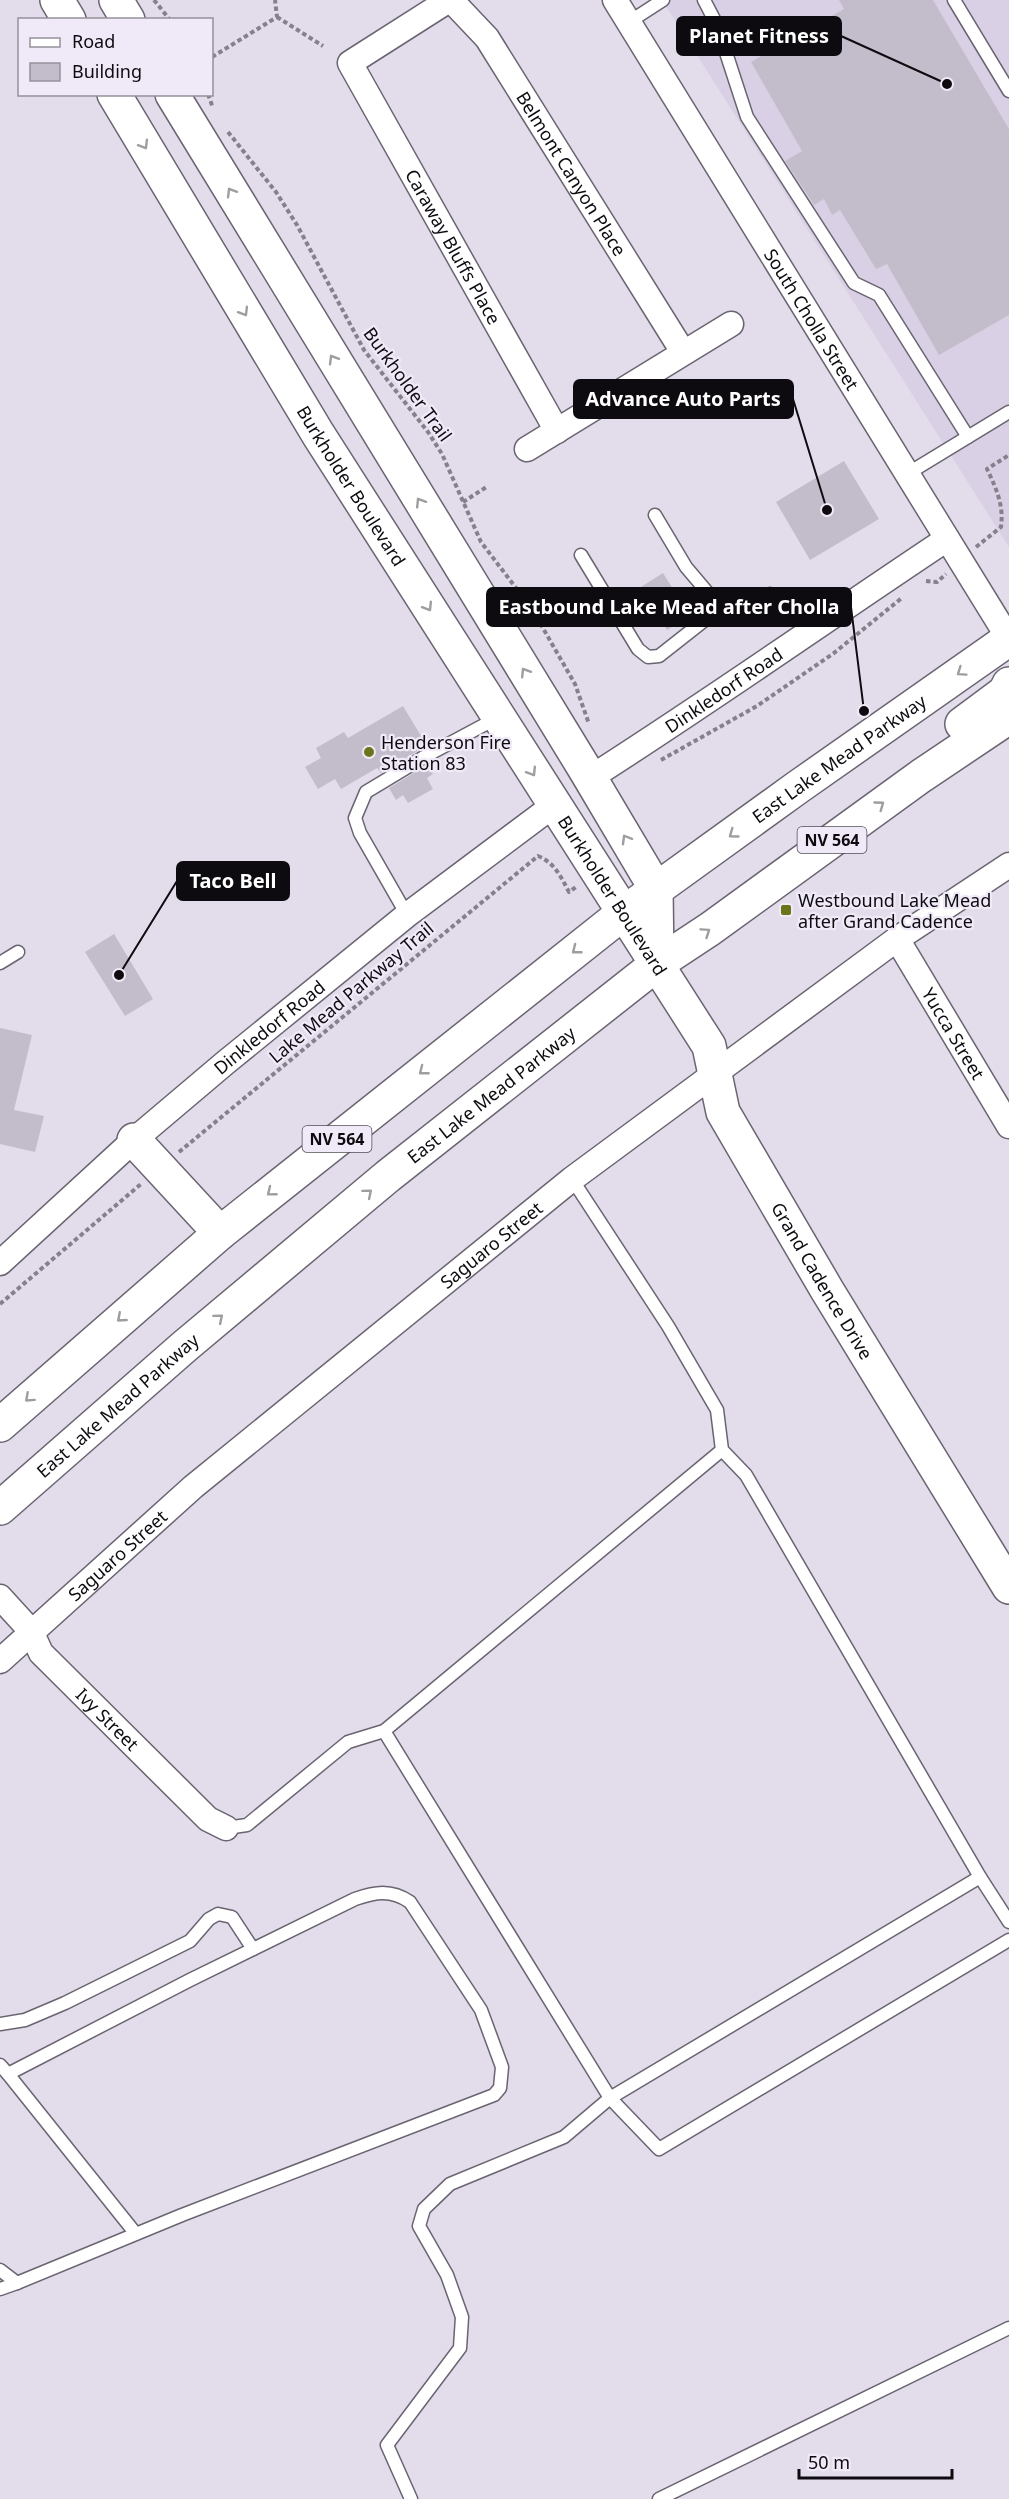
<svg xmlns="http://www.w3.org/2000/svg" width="1009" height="2499" font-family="'Noto Sans',sans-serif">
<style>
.built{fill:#d9d0e5}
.building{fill:#c3bdcb}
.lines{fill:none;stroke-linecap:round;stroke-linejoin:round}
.lane-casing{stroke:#6a6471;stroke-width:15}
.street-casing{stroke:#6a6471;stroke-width:27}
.secondary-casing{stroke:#6a6471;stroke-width:36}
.primary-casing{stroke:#6a6471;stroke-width:36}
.path{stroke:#85808b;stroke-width:4;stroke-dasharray:4.5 3;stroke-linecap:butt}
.lane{stroke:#fff;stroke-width:12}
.street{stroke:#fff;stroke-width:24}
.secondary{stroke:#fff;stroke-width:33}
.primary{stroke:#fff;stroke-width:33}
.oneway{stroke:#9e9d9f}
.poi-dot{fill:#6b731b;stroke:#f0eaf8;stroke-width:2}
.labels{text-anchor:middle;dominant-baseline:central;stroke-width:4.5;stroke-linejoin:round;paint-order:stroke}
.shield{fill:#f0eaf8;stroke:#514e56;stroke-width:1.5}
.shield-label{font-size:16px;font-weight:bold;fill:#0d0b10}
.street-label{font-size:18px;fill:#0d0b10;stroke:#f0eaf8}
.poi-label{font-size:18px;fill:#0d0b10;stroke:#f0eaf8;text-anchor:start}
.leader{fill:none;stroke:#0d0b10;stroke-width:2}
.callout-dot{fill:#0d0b10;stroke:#f0eaf8;stroke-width:2}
.callout{fill:#0d0b10;stroke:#0d0b10;stroke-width:2}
.callout-label{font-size:20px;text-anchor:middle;font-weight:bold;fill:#fff}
</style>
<rect width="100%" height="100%" fill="#e2dceb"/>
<polygon class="built" points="662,0 1009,0 1009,547"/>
<g class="building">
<polygon points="839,0 933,0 1009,129 1009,315 939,355 887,264 876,269 840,210 832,215 824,199 814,205 785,161 802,151 751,62 844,9"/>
<polygon points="844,461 879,519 810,560 776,502"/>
<polygon points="663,573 690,616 667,630 641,587"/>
<polygon points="403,706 424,741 416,746 419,750 381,773 377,768 341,789 335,779 318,789 305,767 321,758 316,748 344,732 348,738"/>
<polygon points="427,765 433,774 427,778 433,789 408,803 403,795 396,800 389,788"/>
<polygon points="114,934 153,999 125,1016 85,952"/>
<polygon points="0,1028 32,1035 14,1110 44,1116 35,1152 0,1144"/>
</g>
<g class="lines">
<defs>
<g id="lane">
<polyline points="704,0 717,25 747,117 854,283 879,295 968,437"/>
<polyline points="954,0 1009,91"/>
<polyline points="629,22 663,0"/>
<polyline points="907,474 1009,412"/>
<polyline points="655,515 686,567 724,612"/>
<polyline points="581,555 638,649 648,657 659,656 706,619 770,594"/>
<polyline points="407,915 360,833 355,818 366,792 424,757 497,718"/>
<polyline points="0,963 18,952"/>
<polyline points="572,1179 668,1326 717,1410 722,1450 746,1475 980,1877 1009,1922"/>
<polyline points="384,1731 610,2098 659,2149 1009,1940"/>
<polyline points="226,1828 247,1825 348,1742 384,1731 722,1450"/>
<polyline points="0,2024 25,2020 65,2003 190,1941 209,1919 218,1914 232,1917 253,1949"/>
<polyline points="0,2065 8,2074"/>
<polyline points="0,2270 17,2283 0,2289"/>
<path d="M17 2283 182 2215 494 2095 500 2088 502 2067 481 2010 410 1902C391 1889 375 1892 355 1899L190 1980 8 2074 136 2234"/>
<polyline points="411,2499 387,2445 460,2348 462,2317 447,2275 419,2226 424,2209 450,2184 564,2137 610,2098 980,1877"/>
<polyline points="659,2499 1009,2328"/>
</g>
<g id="street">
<path id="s1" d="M449 0 350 63 557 431"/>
<path id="s2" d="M451 0 487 38 683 352"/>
<path id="s3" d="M615 0 1009 639"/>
<polyline points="527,449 731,324"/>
<path id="s4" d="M590 778C711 701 828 618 947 539"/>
<path id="s5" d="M897 939 1009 1126"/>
<path id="s6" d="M0 1263 134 1140 225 1063 407 915 554 805"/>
<path id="s7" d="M0 1597 31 1631 41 1653 208 1819 226 1828"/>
<path id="s8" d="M0 1661 193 1487 572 1179 897 939 1009 865"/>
</g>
<g id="secondary">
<polyline points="57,0 69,20"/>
<polyline points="116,0 128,20"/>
<path id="s9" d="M114 94 318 434 709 1046 723 1112 827 1290 1009 1587"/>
<polyline points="172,94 586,771 656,889 657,964"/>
</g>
<g id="primary">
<polyline points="962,724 1005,692 1009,684"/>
<polyline points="134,1140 220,1233"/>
<path id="s10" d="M0 1425 220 1233 622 914 798 787 1009 639"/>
<path id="s11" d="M0 1508 185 1346 388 1176 657 964 710 929 921 776 1009 717"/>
</g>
</defs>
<use href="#lane" class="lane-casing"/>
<use href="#street" class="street-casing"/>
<use href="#secondary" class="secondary-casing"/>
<use href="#primary" class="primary-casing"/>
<g class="path">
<polyline points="154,0 170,20"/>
<polyline points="277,17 323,46"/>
<polyline points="212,57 277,17 275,0"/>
<polyline points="208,94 213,108"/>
<polyline points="228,132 276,192 297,225 364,350 428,432 442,454 481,542 532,609 575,684 589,724"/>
<polyline points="463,502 488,486"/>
<path d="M976 547 1001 527C1004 505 996 488 987 469L1009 455"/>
<polyline points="926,581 937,582 946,574"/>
<polyline points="661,760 757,706 834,653 903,597"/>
<path d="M179 1152 538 856C555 863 561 877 569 892L576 887"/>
<polyline points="0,1304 141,1184"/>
</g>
<use href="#lane" class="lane"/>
<use href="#street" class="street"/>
<use href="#secondary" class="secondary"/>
<use href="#primary" class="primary"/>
</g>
<defs><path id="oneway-chevron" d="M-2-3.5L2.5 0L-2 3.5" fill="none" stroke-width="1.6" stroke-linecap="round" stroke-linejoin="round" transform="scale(1.5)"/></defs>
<g class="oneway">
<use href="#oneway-chevron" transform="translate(144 145) rotate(59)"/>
<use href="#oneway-chevron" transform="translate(231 192) rotate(-121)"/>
<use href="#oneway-chevron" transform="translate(244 312) rotate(59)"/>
<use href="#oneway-chevron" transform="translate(333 359) rotate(-121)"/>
<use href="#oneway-chevron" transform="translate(420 502) rotate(-122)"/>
<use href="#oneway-chevron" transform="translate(428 607) rotate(58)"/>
<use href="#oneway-chevron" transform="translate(525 672) rotate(-122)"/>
<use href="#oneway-chevron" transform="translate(961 672) rotate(145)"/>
<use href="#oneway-chevron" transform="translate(532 772) rotate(58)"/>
<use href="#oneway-chevron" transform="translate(880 805) rotate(-36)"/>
<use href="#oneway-chevron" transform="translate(733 834) rotate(144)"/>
<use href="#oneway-chevron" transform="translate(626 839) rotate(-120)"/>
<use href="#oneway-chevron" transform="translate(706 932) rotate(-34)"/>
<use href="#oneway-chevron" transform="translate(576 950) rotate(142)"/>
<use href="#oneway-chevron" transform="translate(423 1071) rotate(142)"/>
<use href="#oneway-chevron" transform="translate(271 1192) rotate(141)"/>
<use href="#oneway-chevron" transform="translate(368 1193) rotate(-40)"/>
<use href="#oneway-chevron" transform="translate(121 1318) rotate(139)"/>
<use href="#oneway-chevron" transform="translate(219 1318) rotate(-40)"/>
<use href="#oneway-chevron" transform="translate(29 1398) rotate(138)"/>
</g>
<g class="poi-dot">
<circle cx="369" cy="752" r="6"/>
<rect x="780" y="904" width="12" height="12" rx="3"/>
</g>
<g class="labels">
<g class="shield">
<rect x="797.5" y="827" width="69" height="26" rx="4.5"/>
<rect x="302.5" y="1126" width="69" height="26" rx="4.5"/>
</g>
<g class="shield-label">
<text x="832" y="840">NV 564</text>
<text x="337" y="1139">NV 564</text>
</g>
<g class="street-label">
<text stroke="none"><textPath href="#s2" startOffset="212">Belmont Canyon Place</textPath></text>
<text stroke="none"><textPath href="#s1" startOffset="328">Caraway Bluffs Place</textPath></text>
<text stroke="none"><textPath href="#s3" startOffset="375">South Cholla Street</textPath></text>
<text transform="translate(408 384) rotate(54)">Burkholder Trail</text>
<text stroke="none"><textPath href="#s9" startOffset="458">Burkholder Boulevard</textPath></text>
<text stroke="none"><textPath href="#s4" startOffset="160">Dinkledorf Road</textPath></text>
<text stroke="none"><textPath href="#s10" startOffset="1072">East Lake Mead Parkway</textPath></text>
<text stroke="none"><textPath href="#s9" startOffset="944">Burkholder Boulevard</textPath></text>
<text transform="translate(351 992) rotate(-40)">Lake Mead Parkway Trail</text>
<text stroke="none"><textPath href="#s6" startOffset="358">Dinkledorf Road</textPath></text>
<text stroke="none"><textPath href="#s5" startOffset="110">Yucca Street</textPath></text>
<text stroke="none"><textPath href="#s11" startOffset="642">East Lake Mead Parkway</textPath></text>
<text stroke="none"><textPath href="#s8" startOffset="644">Saguaro Street</textPath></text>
<text stroke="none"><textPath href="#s9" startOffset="1386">Grand Cadence Drive</textPath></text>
<text stroke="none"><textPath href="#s11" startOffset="156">East Lake Mead Parkway</textPath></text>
<text stroke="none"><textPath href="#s8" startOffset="158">Saguaro Street</textPath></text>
<text stroke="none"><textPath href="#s7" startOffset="164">Ivy Street</textPath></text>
</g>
<g class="poi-label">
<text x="381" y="742">Henderson Fire<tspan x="381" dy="21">Station 83</tspan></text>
<text x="798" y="900">Westbound Lake Mead<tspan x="798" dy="21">after Grand Cadence</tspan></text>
</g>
</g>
<path class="leader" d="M947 84L841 36M827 510L793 399M864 711L851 607M119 975L177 881"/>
<g class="callout-dot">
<circle cx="947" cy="84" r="6"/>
<circle cx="827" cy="510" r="6"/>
<circle cx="864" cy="711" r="6"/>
<circle cx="119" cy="975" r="6"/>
</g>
<g class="callout">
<rect x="677" y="17" width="164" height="38" rx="6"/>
<rect x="574" y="380" width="219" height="38" rx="6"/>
<rect x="487" y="588" width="364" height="38" rx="6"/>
<rect x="177" y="862" width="112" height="38" rx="6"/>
</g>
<g class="callout-label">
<text x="759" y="43">Planet Fitness</text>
<text x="683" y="406">Advance Auto Parts</text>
<text x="669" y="614">Eastbound Lake Mead after Cholla</text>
<text x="233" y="888">Taco Bell</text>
</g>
<rect x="18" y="18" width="195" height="78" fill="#f0eaf8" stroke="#95919b" stroke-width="1.5"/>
<rect x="30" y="38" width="30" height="9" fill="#ffffff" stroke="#95919b" stroke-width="1.5"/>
<text x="72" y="48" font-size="18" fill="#0d0b10">Road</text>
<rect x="30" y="63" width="30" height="18" fill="#c3bdcb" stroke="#95919b" stroke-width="1.5"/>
<text x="72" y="78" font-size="18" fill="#0d0b10">Building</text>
<path d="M799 2469v9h153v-9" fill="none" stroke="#0d0b10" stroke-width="3"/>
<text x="808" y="2469" font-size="18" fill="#0d0b10" stroke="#f0eaf8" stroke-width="4.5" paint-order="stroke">50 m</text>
</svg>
